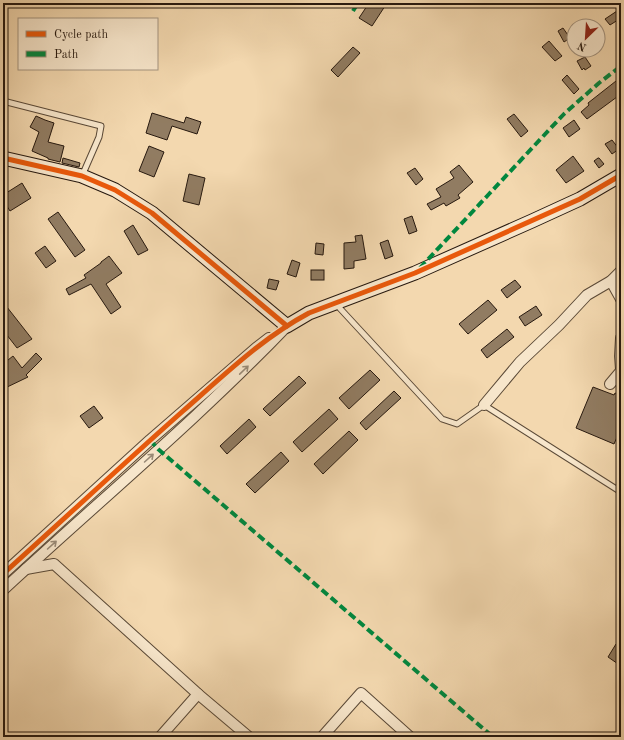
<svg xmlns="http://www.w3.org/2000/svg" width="624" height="740" font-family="'Old Standard TT',serif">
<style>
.building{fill:#917c62;stroke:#27190f}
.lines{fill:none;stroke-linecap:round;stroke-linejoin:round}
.lane-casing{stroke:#5a4937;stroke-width:7}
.street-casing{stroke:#5a4937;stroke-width:12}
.secondary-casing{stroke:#27190f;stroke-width:15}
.lane{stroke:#f7e6cb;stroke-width:5}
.street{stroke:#f7e6cb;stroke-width:10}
.secondary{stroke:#f7e6cb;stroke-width:13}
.quiet{stroke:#00873e;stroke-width:4;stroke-dasharray:8 4;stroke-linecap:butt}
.cycleway-casing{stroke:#f7e6cb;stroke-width:8}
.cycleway{stroke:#e8590c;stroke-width:5}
.oneway{stroke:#998a76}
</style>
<rect width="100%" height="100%" fill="#f3d8af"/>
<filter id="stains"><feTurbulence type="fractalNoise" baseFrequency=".005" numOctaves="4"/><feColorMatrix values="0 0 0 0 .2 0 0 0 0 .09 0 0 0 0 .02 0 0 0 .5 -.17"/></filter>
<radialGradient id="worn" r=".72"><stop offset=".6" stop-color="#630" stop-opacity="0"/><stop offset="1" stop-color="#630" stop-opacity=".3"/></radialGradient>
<g class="building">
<polygon points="369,3 387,3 372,26 359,18"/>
<polygon points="617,11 621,18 610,25 605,19"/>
<polygon points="563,28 570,38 564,42 558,31"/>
<polygon points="549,41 562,56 555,61 542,47"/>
<polygon points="353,47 360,53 338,77 331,70"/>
<polygon points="585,57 591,66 585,70 584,68 582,70 577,61"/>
<polygon points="567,75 579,89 574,94 562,80"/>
<polygon points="616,81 621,88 621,94 587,119 581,112 589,105 588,103"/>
<polygon points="152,113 184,123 186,117 201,122 197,134 172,126 167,140 146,133"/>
<polygon points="514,114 528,131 521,137 507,119"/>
<polygon points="36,116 45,120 54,123 48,142 64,146 60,162 48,159 48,158 32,151 39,132 30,127"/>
<polygon points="574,120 580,129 569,137 563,128"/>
<polygon points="612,140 619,149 612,154 605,144"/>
<polygon points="149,146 164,152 154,177 139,171"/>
<polygon points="573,156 584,171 566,183 556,170"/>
<polygon points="63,158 80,163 79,167 62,163"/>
<polygon points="598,158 599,158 604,164 599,168 594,161"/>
<polygon points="459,165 473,182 458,195 460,198 446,206 444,203 431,210 427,204 441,197 436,189 454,178 450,172"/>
<polygon points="415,168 423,179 416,185 407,173"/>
<polygon points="189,174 205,178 199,205 183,201"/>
<polygon points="22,183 31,198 10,211 3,200 3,195"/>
<polygon points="58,212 85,250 75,257 48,219"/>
<polygon points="412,216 417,231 409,234 404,219"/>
<polygon points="133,225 148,250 138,255 124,231"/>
<polygon points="362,235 366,259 354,261 354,268 344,269 344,243 356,242 355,236"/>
<polygon points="388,240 393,256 385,259 380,243"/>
<polygon points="316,243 324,244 323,255 315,254"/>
<polygon points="45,246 56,261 46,268 35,253"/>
<polygon points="109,256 122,273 106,284 121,307 111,314 91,284 69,295 66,289 86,278 84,275 101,263 101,262"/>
<polygon points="292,260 300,263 296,277 287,274"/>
<rect x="311" y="270" width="13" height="10"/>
<polygon points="269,279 279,281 276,290 267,288"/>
<polygon points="515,280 521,287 507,298 501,290"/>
<polygon points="488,300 497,310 468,334 459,324"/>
<polygon points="3,302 32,339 17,348 3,330"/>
<polygon points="536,306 542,315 525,326 519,317"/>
<polygon points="507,329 514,337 487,358 481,350"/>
<polygon points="36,353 42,359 26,375 28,377 3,389 3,364 13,356 22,368"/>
<polygon points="370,370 380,380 349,409 339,398"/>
<polygon points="299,376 306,383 270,416 263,409"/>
<polygon points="593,387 614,395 615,393 621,395 621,428 614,444 576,428"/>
<polygon points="394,391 401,398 366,430 360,423"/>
<polygon points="94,406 103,418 89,428 80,416"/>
<polygon points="329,409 338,419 302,452 293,442"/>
<polygon points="249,419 256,427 227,454 220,446"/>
<polygon points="349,431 358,440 323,474 314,464"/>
<polygon points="281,452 289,461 255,493 246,484"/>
<polygon points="616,644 621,647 621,666 608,657"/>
</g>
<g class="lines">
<defs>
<g id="lane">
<polyline points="3,101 101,126 99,137 82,176"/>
<polyline points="335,303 442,419 457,424 484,405 621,492"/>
</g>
<g id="street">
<polyline points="611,281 621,299"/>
<polyline points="621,338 620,356 621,369"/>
<polyline points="610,384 621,371"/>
<polyline points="484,405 520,362 559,325 587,295 611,281 621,271"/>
<polyline points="26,569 54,564 198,694 249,737"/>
<polyline points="3,574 150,440 256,348 269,338"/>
<path d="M3 590C98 502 198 419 287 326"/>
<polyline points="160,737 198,694"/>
<polyline points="322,737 361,693 410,737"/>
</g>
<polyline id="secondary" points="3,158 82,176 115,190 152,213 287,326 309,313 415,273 532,221 580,199 621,175"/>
</defs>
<use href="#lane" class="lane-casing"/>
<use href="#street" class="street-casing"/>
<use href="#secondary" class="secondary-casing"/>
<use href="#lane" class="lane"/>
<use href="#street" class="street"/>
<use href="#secondary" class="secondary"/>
<g class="quiet">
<polyline points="353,11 358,3"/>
<polyline points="420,268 489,194 564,114 599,83 621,66"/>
<polyline points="150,440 158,449 493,737"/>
</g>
<defs>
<g id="cycleway">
<polyline points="3,158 82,176 115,190 152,213 287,326"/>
<path d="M3 574C63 520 122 465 183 411 223 376 262 338 309 313L415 273 580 199 621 175"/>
</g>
</defs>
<use href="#cycleway" class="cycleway-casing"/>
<use href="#cycleway" class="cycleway"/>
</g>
<defs><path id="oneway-shaft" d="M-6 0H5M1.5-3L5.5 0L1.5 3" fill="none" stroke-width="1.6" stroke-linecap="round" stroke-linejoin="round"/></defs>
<g class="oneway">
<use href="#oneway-shaft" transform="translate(244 370) rotate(-44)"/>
<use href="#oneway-shaft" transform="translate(149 458) rotate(-42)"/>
<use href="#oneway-shaft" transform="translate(52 545) rotate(-42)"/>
</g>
<rect width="624" height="740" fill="none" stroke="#f3d8af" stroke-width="16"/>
<rect x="4" y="4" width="616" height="732" fill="none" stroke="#27190f" stroke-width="2"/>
<rect x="8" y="8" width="608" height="724" fill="none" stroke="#27190f"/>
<rect x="18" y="18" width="140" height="52" fill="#f7e6cb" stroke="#a49480"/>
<rect x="26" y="31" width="20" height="6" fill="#e8590c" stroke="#a49480"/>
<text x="54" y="38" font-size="12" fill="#27190f">Cycle path</text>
<rect x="26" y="51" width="20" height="6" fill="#00873e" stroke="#a49480"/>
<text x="54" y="58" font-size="12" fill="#27190f">Path</text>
<g transform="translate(586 38) rotate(205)"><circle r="19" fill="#f7e6cb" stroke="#a49480"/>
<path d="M0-3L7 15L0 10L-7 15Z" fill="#8f2418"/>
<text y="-6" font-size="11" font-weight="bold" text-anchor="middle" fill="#27190f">N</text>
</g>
<rect width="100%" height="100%" filter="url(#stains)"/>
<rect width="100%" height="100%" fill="url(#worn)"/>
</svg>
